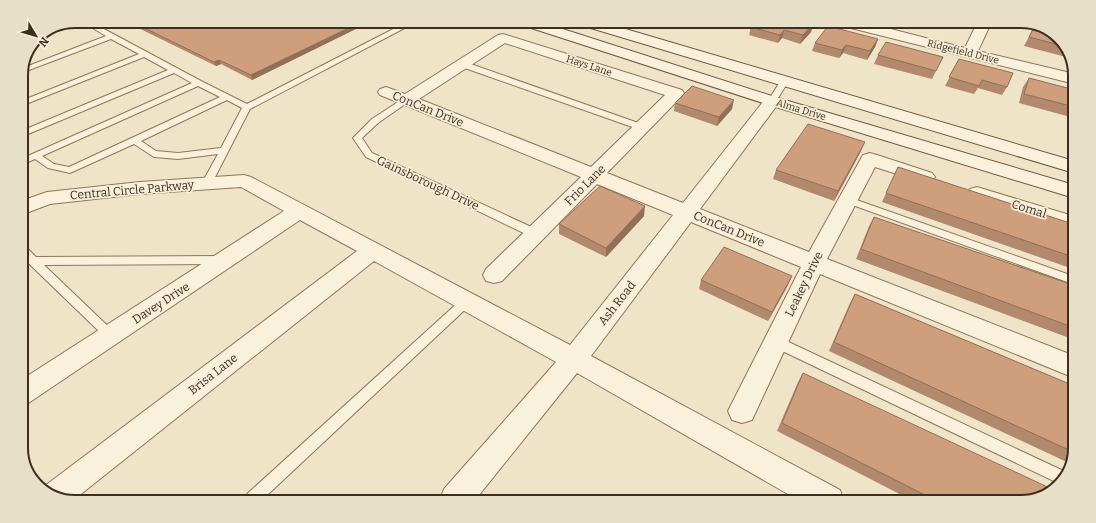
<svg xmlns="http://www.w3.org/2000/svg" width="1096" height="523" font-family="Bitter,serif">
<style>
.lines{fill:none;stroke-linecap:round;stroke-linejoin:round}
.lane-casing{stroke:#8d765c;stroke-width:2}
.street-casing{stroke:#8d765c;stroke-width:2}
.secondary-casing{stroke:#6f573f;stroke-width:2}
.lane{fill:#faf1dc;fill-rule:evenodd}
.street{fill:#faf1dc;fill-rule:evenodd}
.secondary{fill:#faf1dc;fill-rule:evenodd}
.wall{fill:#b2896c}
.shaded-wall{fill:#916f58}
.building{fill:#cf9f7d;stroke:#916f58}
.labels{text-anchor:middle;dominant-baseline:central;stroke-width:3.5;stroke-linejoin:round;paint-order:stroke}
.far-street-label{font-size:10px;fill:#3d2e20;stroke:#f7eed8}
.street-label{font-size:12px;fill:#3d2e20;stroke:#f7eed8}
.rim{fill:none;stroke:#3d2e20;stroke-width:2}
</style>
<rect width="100%" height="100%" fill="#f0e4c8"/>
<g class="lines">
<defs>
<g id="lane">
<path d="M81 21H89L201 81 247 104 407 22H416L250 109 212 183 207 186 202 183 218 154 178 159 154 157 134 144 70 173 48 168 35 159 21 165V159L192 83 174 73 21 137V131L168 70 144 57 21 106V101L139 54 111 39 21 73 23 68 106 36ZM198 86 220 97 69 167 54 164 42 156ZM227 100 242 108 221 148 178 153 156 151 141 141Z"/>
<polygon points="459,62 465,62 644,125 645,127 641,130 638,129 459,66"/>
<polygon points="781,80 787,80 788,82 775,103 769,103 768,101"/>
<polygon points="404,98 407,98 411,100 378,123 362,138 372,153 540,231 541,234 540,237 532,237 366,157 353,138 372,119"/>
<polygon points="848,197 1073,276 1073,284 844,202 843,200"/>
<polygon points="21,245 25,246 36,257 221,256 225,257 226,260 225,263 221,264 44,265 114,332 116,335 114,338 110,340 106,338 21,256"/>
<polygon points="467,297 471,298 473,301 471,304 263,499 245,499 247,494 463,298"/>
<polygon points="776,337 780,338 1068,473 1058,483 772,346 770,342 772,338"/>
</g>
<g id="street">
<polygon points="845,24 871,24 965,48 976,25 990,25 978,51 1075,74 1075,84 847,27"/>
<path d="M503 34 682 90 684 93 682 96 607 173 683 203 766 98 772 96 778 98 780 101 778 104 700 209 809 252 863 155 870 153 877 155 932 173 935 177 932 181 925 183 875 167 827 259 1072 355V377L820 274 752 420 742 423 732 420 728 411 801 267 691 222 591 356 840 490 844 501H800L577 373 475 500 440 499 444 489 556 362 374 261 76 498H54L42 488 357 251 300 220 30 402 21 406V380L284 211 241 187 140 194 50 204 21 215V201L47 192 140 182 244 175 251 177 570 345 673 215 597 184 502 281 494 283 486 281 483 275 486 269 581 177 380 95 378 92 380 89 386 87 405 94 498 35ZM505 43 665 95 591 167 419 99Z"/>
<polygon points="977,187 1073,216 1073,230 970,197 967,193 970,189"/>
</g>
<g id="secondary">
<polygon points="523,23 544,23 778,98 1074,185 1074,198 766,104 525,26"/>
<polygon points="582,23 605,23 1074,161 1074,173 584,26"/>
</g>
</defs>
<use href="#lane" class="lane-casing"/>
<use href="#street" class="street-casing"/>
<use href="#secondary" class="secondary-casing"/>
<use href="#lane" class="lane"/>
<use href="#street" class="street"/>
<use href="#secondary" class="secondary"/>
</g>
<g class="wall">
<polygon points="124,21 370,22 252,80 221,64 216,66"/>
<polygon points="708,24 723,24 720,27"/>
<polygon points="725,24 749,24 744,29"/>
<polygon points="754,24 813,24 811,32 800,44 782,38 778,43 749,35 751,27"/>
<polygon points="1034,27 1066,45 1070,58 1024,46"/>
<polygon points="878,39 875,47 867,60 843,53 839,58 812,51 815,43"/>
<polygon points="878,55 943,57 932,79 874,64"/>
<polygon points="959,59 1007,87 1002,95 978,88 974,94 945,86"/>
<polygon points="1029,78 1075,90 1074,118 1019,103 1023,87"/>
<polygon points="675,103 732,109 717,126 674,111"/>
<polygon points="861,151 834,201 773,179 776,170"/>
<polygon points="898,167 1073,224 1073,269 882,202"/>
<polygon points="644,216 606,257 559,234 559,224"/>
<polygon points="874,217 1073,285 1072,339 856,259 869,226"/>
<polygon points="701,280 788,285 768,321 699,289"/>
<polygon points="855,294 1072,385 1071,464 829,351 850,303"/>
<polygon points="803,373 1022,502 915,502 777,431 798,382"/>
</g>
<g class="shaded-wall">
<polygon points="361,22 370,22 252,80 251,75"/>
<polygon points="745,24 749,24 744,29"/>
<polygon points="813,24 811,32 800,44 803,35"/>
<polygon points="784,30 782,38 778,43 780,35"/>
<polygon points="878,39 875,47 867,60 870,51"/>
<polygon points="846,45 843,53 839,58 842,50"/>
<polygon points="219,60 221,64 216,66 214,62"/>
<polygon points="734,100 732,109 717,126 719,117"/>
<polygon points="865,142 861,151 834,201 838,191"/>
<polygon points="645,206 644,216 606,257 606,248"/>
<polygon points="792,276 788,285 768,321 772,312"/>
</g>
<g class="building">
<polygon points="130,21 361,22 251,75 219,60 214,62"/>
<polygon points="754,24 813,24 803,35 784,30 780,35 751,27"/>
<polygon points="828,26 878,39 870,51 846,45 842,50 815,43"/>
<polygon points="1034,27 1049,31 1066,45 1067,47 1029,37"/>
<polygon points="886,42 943,57 936,71 878,55"/>
<polygon points="959,59 1013,73 1007,87 982,80 979,86 949,77"/>
<polygon points="1029,78 1075,90 1075,107 1024,94"/>
<polygon points="692,86 734,100 719,117 675,103"/>
<polygon points="808,124 865,142 838,191 776,170"/>
<polygon points="898,167 1073,224 1073,257 886,193"/>
<polygon points="600,186 645,206 606,248 559,224"/>
<polygon points="874,217 1073,285 1072,327 861,249"/>
<polygon points="724,247 792,276 772,312 701,280"/>
<polygon points="855,294 1072,385 1071,451 834,342"/>
<polygon points="803,373 1054,490 1051,493 1022,502 939,502 782,423"/>
</g>
<g class="labels">
<g class="far-street-label">
<text transform="translate(963 52) rotate(14)">Ridgefield Drive</text>
<text transform="translate(589 66) rotate(18)">Hays Lane</text>
<text transform="translate(801 110) rotate(17)">Alma Drive</text>
</g>
<g class="street-label">
<text transform="translate(428 109) rotate(22)">ConCan Drive</text>
<text transform="translate(428 183) rotate(25)">Gainsborough Drive</text>
<text transform="translate(585 185) rotate(-45)">Frio Lane</text>
<text transform="translate(132 190) rotate(-5)">Central Circle Parkway</text>
<text transform="translate(1029 209) rotate(17)">Comal</text>
<text transform="translate(729 229) rotate(22)">ConCan Drive</text>
<text transform="translate(804 284) rotate(-64)">Leakey Drive</text>
<text transform="translate(161 303) rotate(-33)">Davey Drive</text>
<text transform="translate(617 303) rotate(-52)">Ash Road</text>
<text transform="translate(213 374) rotate(-38)">Brisa Lane</text>
</g>
</g>
<path d="M0 0H1096V523H0ZM75 28H1021A47 47 0 0 1 1068 75V448A47 47 0 0 1 1021 495H75A47 47 0 0 1 28 448V75A47 47 0 0 1 75 28Z" fill="#e8dfc9" fill-rule="evenodd"/>
<path class="rim" d="M75 28H1021A47 47 0 0 1 1068 75V448A47 47 0 0 1 1021 495H75A47 47 0 0 1 28 448V75A47 47 0 0 1 75 28Z"/>
<g transform="translate(36 36) rotate(128)" stroke="#f7eed8" stroke-width="3" paint-order="stroke">
<path d="M0-3L7 15L0 10L-7 15Z" fill="#3d2e20"/>
<text y="-6" font-size="11" font-weight="bold" text-anchor="middle" fill="#3d2e20">N</text>
</g>
</svg>
